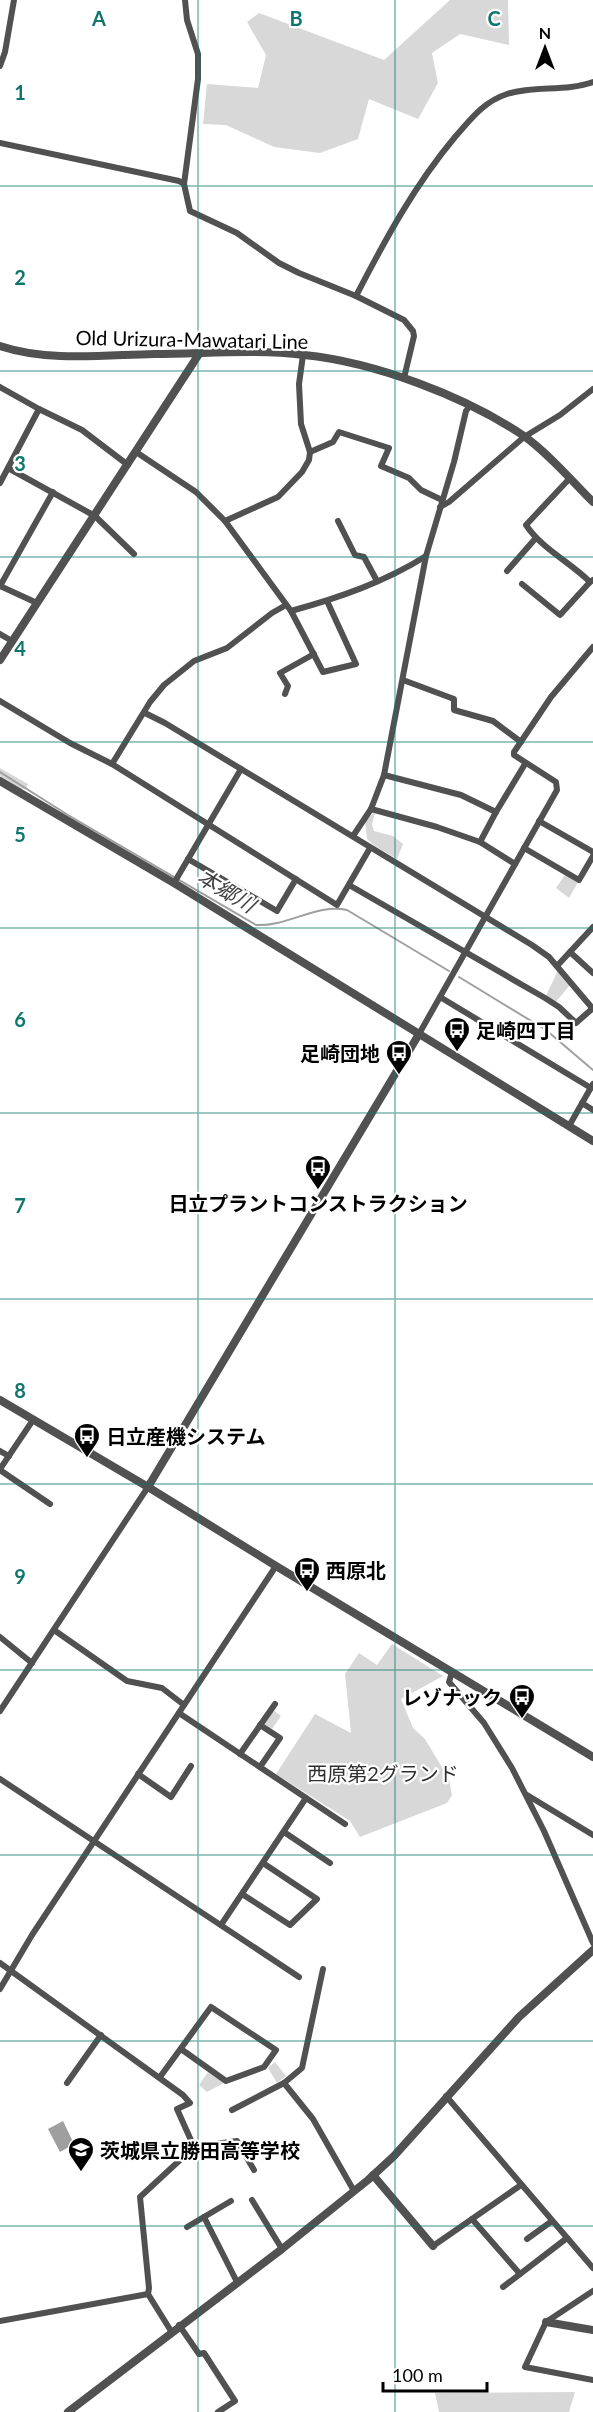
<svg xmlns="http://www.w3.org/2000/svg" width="593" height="2412" font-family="Lato,'Noto Sans JP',sans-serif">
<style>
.green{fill:#d8d8d8}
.water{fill:#9f9f9f}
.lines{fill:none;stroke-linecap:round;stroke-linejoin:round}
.stream{stroke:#9f9f9f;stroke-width:2}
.minor{stroke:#515151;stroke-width:6}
.tertiary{stroke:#515151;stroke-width:8}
.grid{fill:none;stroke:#0f766e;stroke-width:1.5;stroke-opacity:0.55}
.labels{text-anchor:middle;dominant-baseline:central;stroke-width:4.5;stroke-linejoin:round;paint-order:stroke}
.street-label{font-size:20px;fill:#000;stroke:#fff}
.poi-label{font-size:20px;font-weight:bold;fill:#000;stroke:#fff;text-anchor:start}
.park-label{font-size:20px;fill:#2f2f2f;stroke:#fff}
.water-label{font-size:21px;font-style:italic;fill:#404040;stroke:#fff}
.grid-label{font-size:20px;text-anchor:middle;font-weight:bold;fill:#0f766e;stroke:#fff;stroke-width:4.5;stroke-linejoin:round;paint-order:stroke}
</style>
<rect width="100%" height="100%" fill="#fff"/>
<g class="green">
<polygon points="450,0 508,0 509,45 460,34 432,53 438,83 418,119 369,99 358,139 320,153 274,147 226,125 203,124 207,84 258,88 266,55 247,22 259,13 384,60"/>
<polygon points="0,768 28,784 26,789 21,789 0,776"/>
<polygon points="375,812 372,825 374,831 393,836 403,844 397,859 375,846 367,839 365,821"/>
<polygon points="565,875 578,882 569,898 556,888"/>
<polygon points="558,970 570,985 555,1003 545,998"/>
<polygon points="392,1644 443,1676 401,1699 413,1728 425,1739 449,1779 452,1795 447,1803 360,1837 350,1821 276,1774 315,1714 351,1733 345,1674 359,1653 377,1665"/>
<polygon points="273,1710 281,1716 272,1729 264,1724"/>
<polygon points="275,2062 286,2076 277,2083 268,2068"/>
<polygon points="208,2072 224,2083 207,2092 199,2085"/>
<polygon points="575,2392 569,2412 439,2412 435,2393"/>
</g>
<polygon class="water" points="63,2121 74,2144 60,2152 48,2129"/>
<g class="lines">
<g class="stream">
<path d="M0 772 68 815 256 925C287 927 317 903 347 910L449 971"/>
<polyline points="459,977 546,1030 593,1070"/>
</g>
<g class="minor">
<polyline points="0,66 5,52 14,0"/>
<polyline points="0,143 179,181 184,184 190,211 237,233 279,263 299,273 356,296 404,320 413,331 414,336 404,378"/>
<polyline points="184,184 198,79 198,54 187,20 185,0"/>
<path d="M356 296C385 240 414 186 455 137 471 119 483 102 507 94 534 85 565 92 593 82"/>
<polyline points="0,387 39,409"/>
<polyline points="136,452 196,492 225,521 291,611 323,672 356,664 327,601"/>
<polyline points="310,452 333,442 339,432 389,448 381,466 409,478 421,490 442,500"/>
<polyline points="8,468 95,516 134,554"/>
<path d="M570 478 526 525C542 549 570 562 590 582L593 580"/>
<polyline points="0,483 39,409 82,430 128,465"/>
<polyline points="440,507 449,502 524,437 560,415 593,389"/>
<polyline points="225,521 278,497 302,472 309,460 310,452 301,424 299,384 303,355"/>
<polyline points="338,521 355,555 364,557 377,581"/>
<polyline points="507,571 535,539"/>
<polyline points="522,584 560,615 590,582"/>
<polyline points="0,586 53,492"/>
<polyline points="0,586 37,603"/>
<path d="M291 611C338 598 385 582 426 556"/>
<polyline points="0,634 12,641"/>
<polyline points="403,680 454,699 454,710 493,721 521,742"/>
<polyline points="285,694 288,686 280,673 314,654"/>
<polyline points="0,701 70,743 112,764 337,905 370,848"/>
<polyline points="145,713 165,723 532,945 549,957 593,1009"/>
<polyline points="112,764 150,702 164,685 194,661 227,648 272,613 286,605"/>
<polyline points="384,775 461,795 496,812 525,764"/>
<polyline points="371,809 437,827 480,842 515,864"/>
<polyline points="539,821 593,852"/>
<polyline points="353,836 371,809 384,775 426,556 454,462 466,411 469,407"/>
<polyline points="480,842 496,812"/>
<polyline points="524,848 579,880 593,856"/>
<polyline points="188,859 277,911 296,879"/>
<polyline points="174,883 241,769"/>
<polyline points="349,885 545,998 559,1007 576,1023 593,1008"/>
<polyline points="570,952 593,973"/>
<polyline points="557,966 593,927"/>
<polyline points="440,997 591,1088"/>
<polyline points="419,1034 557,790 556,782 514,755 514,752 551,697 593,647"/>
<polyline points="582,1103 593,1110"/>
<polyline points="569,1126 593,1084"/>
<polyline points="0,1451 9,1456"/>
<polyline points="0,1469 33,1420"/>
<polyline points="0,1470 50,1504"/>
<polyline points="54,1630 127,1681 162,1688 184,1705"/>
<polyline points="0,1637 32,1663"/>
<polyline points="452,1672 449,1682 484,1723 512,1768 544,1831 593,1943"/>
<polyline points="0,1711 148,1487"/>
<polyline points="179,1713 345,1824"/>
<polyline points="240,1754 275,1704"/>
<polyline points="260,1767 280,1738 260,1725"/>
<polyline points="138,1774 171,1797 191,1766"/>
<polyline points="0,1779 299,1977"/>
<polyline points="527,1795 593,1835"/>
<polyline points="284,1832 330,1863"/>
<polyline points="242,1894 290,1925 317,1899 263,1863"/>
<polyline points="221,1925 306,1798"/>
<polyline points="0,1963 183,2095 190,2103 177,2109 194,2147 237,2141 254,2170"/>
<polyline points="0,1989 32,1935 276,1566"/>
<polyline points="160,2077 211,2007 276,2050 264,2067 226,2081 181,2049"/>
<polyline points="67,2083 101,2035"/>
<polyline points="284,2083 302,2068 323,1969"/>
<polyline points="446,2096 593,2268"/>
<polyline points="232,2110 284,2083 313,2119 354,2191"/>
<polyline points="252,2200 282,2249"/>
<polyline points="204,2217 237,2282"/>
<polyline points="472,2219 520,2274"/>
<polyline points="187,2227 231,2201"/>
<polyline points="527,2239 552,2221"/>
<polyline points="433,2246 521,2185"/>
<polyline points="503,2287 567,2238"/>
<polyline points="593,2291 546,2322 525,2367 593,2380"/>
<polyline points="148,2294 149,2288 140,2197 194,2147"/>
<polyline points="0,2321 148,2294 171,2331"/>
<polyline points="179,2325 199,2354 204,2353 235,2401 218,2412"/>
</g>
<g class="tertiary">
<path d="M0 346C48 362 104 355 154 354 204 354 254 349 304 355 374 362 465 396 524 436 549 454 571 480 593 502"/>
<polyline points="0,660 199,354"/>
<polyline points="0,781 174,883 593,1141"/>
<polyline points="0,1400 148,1487 276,1566 593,1757"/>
<polyline points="148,1487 419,1034"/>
<polyline points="373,2175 433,2246"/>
<polyline points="546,2322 593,2330"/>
<polyline points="68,2412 282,2249 368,2180 394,2156 519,2017 593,1950"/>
</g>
</g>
<path class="grid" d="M198 0V2412M395 0V2412M0 186H593M0 371H593M0 557H593M0 742H593M0 928H593M0 1113H593M0 1299H593M0 1484H593M0 1670H593M0 1855H593M0 2041H593M0 2226H593"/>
<defs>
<symbol id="bus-pin" viewBox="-11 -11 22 30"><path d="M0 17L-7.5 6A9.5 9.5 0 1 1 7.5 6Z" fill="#000" stroke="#fff"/><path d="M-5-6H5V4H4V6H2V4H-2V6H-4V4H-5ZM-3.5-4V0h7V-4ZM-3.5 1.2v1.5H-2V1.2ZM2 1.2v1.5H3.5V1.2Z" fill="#fff"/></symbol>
<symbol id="school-pin" viewBox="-11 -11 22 30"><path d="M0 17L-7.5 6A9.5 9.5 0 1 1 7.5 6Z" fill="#000" stroke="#fff"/><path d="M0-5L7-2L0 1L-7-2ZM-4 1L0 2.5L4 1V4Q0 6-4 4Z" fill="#fff"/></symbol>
</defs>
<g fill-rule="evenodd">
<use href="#bus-pin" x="442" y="1015" width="30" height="40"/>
<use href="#bus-pin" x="384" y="1038" width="30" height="40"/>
<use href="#bus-pin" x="303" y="1153" width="30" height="40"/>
<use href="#bus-pin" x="72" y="1421" width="30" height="40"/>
<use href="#bus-pin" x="292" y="1555" width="30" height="40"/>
<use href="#bus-pin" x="507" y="1682" width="30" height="40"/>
<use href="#school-pin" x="66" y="2135" width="30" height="40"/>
</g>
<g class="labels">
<g class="street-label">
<text transform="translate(192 339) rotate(1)">Old Urizura-Mawatari Line</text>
</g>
<g class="poi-label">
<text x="476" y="1030">足崎四丁目</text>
<text x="380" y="1053" text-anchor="end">足崎団地</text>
<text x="318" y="1203" text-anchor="middle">日立プラントコンストラクション</text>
<text x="106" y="1436">日立産機システム</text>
<text x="326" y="1570">西原北</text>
<text x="502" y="1697" text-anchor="end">レゾナック</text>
<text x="100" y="2150">茨城県立勝田高等学校</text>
</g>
<g class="park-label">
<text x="383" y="1773">西原第2グランド</text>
</g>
<g class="water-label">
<text transform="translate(227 890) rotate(31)">本郷川</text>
</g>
</g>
<g class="grid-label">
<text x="99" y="26">A</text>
<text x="296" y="26">B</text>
<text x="494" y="26">C</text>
<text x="20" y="100">1</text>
<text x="20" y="285">2</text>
<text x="20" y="471">3</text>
<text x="20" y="656">4</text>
<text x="20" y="842">5</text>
<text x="20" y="1027">6</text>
<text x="20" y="1213">7</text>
<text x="20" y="1398">8</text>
<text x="20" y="1584">9</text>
</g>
<g transform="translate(545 48)" stroke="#ffffff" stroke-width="4.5" paint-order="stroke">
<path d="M0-4.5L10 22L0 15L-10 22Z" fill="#000000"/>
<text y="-9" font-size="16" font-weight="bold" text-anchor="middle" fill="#000000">N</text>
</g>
<path d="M383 2382v9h104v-9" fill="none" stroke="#000000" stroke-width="3"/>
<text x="392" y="2382" font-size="18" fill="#000000" stroke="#ffffff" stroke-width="4.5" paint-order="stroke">100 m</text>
</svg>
